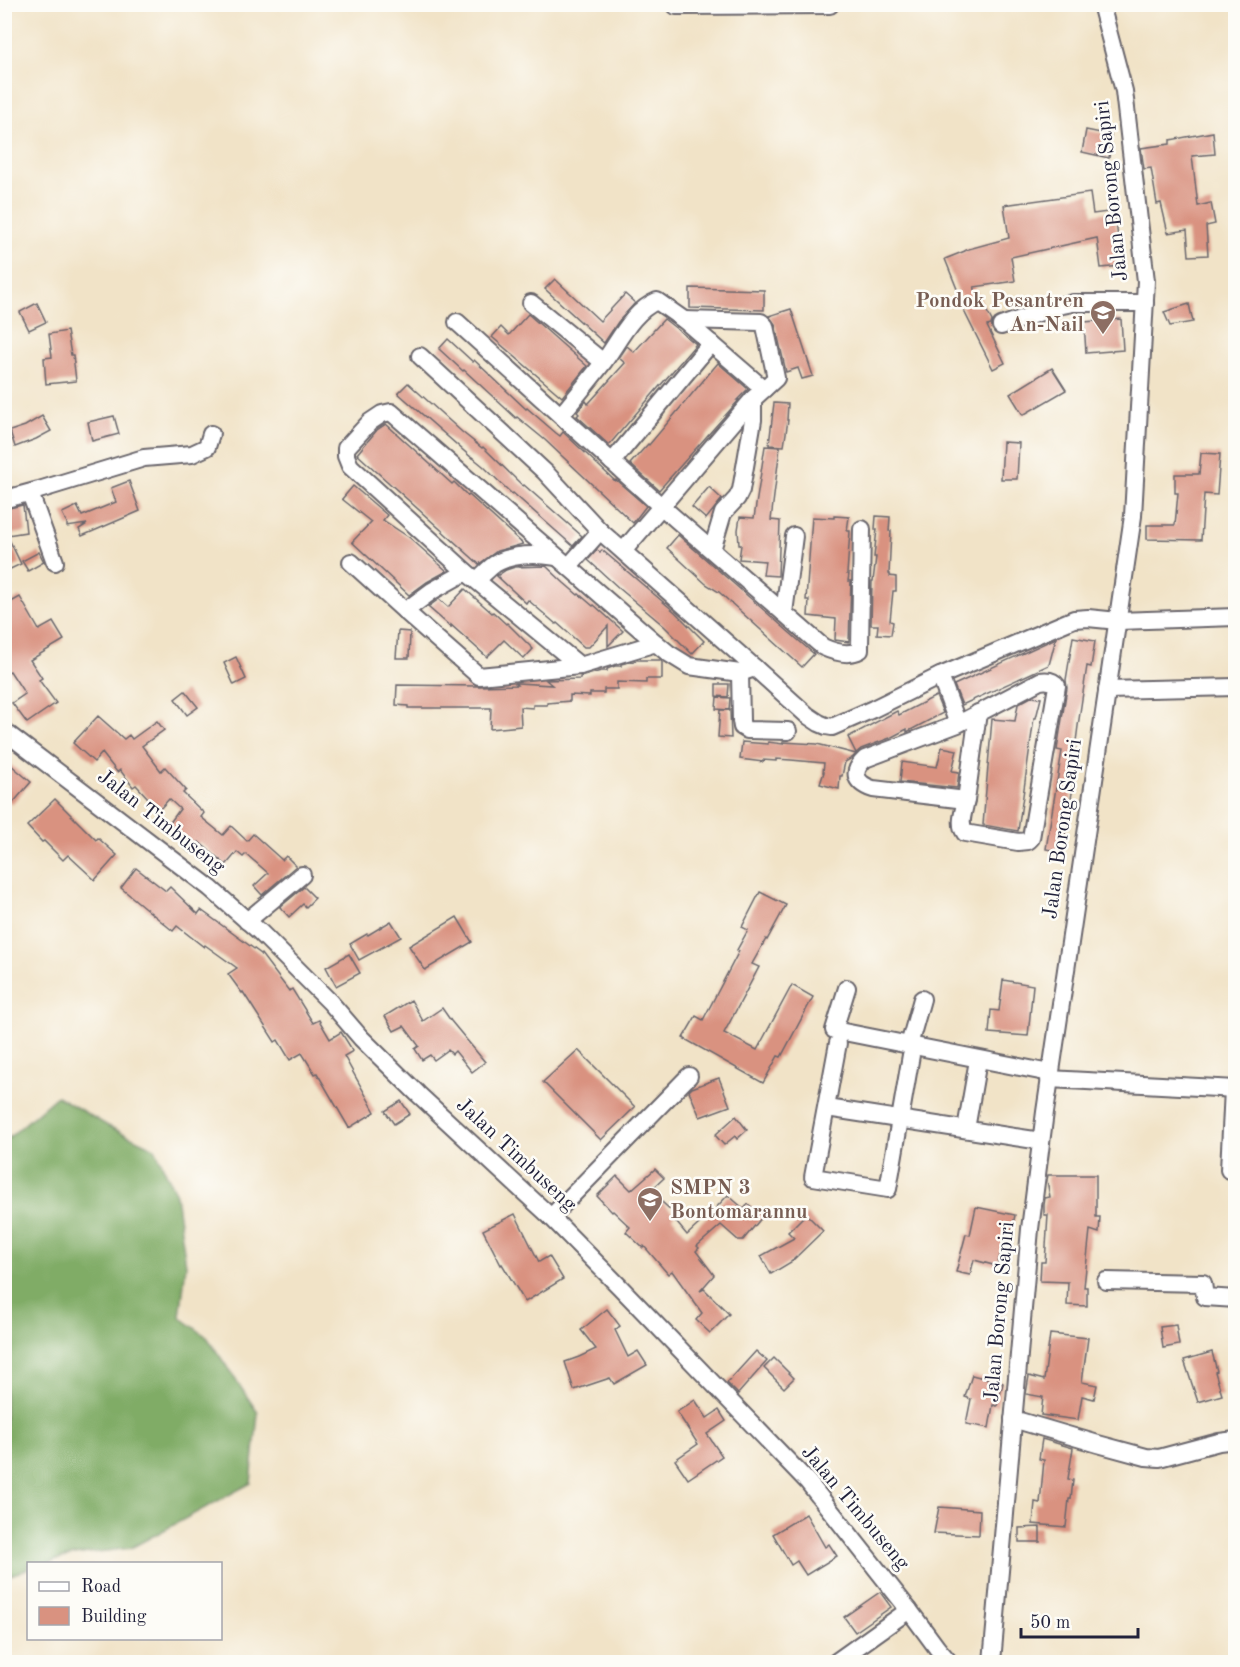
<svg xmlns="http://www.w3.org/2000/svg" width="1240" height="1667" font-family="'Old Standard TT',serif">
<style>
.forest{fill:#80ac66;stroke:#516750;stroke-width:1.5}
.building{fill:#d99280}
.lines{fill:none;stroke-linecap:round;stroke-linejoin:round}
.minor-casing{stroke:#6a666c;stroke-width:20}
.minor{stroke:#fff;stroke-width:16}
.labels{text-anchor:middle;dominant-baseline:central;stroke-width:5;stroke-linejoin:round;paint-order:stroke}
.street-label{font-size:21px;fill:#22223b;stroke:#fdfcf7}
.education-label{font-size:21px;font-weight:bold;fill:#785e54;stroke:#fdfcf7;text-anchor:end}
</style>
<rect width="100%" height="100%" fill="#fdfcf7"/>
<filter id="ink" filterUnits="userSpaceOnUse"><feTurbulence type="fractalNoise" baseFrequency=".0167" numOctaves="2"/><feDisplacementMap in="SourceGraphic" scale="12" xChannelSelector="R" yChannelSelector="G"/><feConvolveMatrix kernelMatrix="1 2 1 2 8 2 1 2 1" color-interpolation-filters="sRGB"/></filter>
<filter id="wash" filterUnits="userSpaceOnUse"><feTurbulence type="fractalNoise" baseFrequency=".008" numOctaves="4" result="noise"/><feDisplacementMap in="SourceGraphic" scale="24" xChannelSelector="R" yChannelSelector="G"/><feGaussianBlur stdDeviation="1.35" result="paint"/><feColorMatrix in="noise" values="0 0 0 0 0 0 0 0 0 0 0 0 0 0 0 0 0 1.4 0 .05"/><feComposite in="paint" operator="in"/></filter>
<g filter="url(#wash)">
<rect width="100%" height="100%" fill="#f1e3c7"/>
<polygon class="forest" points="57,1096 108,1126 155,1148 176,1195 186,1265 180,1317 207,1337 258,1413 251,1483 131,1548 74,1555 48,1563 28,1564 28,1569 5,1577 5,1141"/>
<g id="blocks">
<g class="building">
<polygon points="1086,130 1111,135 1109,158 1082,152"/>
<polygon points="1213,132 1215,154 1192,156 1198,206 1211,203 1215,224 1206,226 1208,255 1189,256 1187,230 1168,233 1161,203 1157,204 1151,168 1144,169 1141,148 1170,144 1170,140"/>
<polygon points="1090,193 1093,214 1115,211 1121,266 1101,268 1097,238 1011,257 1015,281 974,287 992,321 991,325 987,326 1005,363 993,369 961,305 963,304 945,259 965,251 965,250 1009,238 1004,205"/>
<polygon points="555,279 600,321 625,294 635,303 618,322 604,343 545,289"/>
<polygon points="690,288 764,290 764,310 690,308"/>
<polygon points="37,303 46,322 29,330 20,312"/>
<polygon points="1189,304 1193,322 1170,326 1164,312"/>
<polygon points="791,309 813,376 802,379 798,368 786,372 775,324 769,316"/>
<polygon points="528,314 587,366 562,397 492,337 501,327 509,335"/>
<polygon points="664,319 696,344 609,445 577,416 579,414 577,412 586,401 588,404 625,363 619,358 627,346 634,352"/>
<polygon points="1121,319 1123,350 1086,353 1084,322"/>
<polygon points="67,331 71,355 73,355 76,381 46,384 44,358 52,357 49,334"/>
<polygon points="448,339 473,362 474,360 526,409 527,408 556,433 560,436 563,432 615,481 616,480 646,506 633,523 545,440 517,417 516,418 464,370 463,371 439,349"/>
<polygon points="718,363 748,389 737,400 739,400 659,490 630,464 648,444 649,445"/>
<polygon points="1052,368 1066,390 1023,415 1010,394"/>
<polygon points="408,383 462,432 482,448 483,447 523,486 524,485 582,536 573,546 513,493 512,494 483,466 472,457 472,458 398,393"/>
<polygon points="774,403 788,404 787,420 788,420 784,446 769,445"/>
<polygon points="42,416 51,431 36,439 15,447 10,431 25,426"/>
<polygon points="114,416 119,434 92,441 88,422"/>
<polygon points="386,424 452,484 454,482 468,496 469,495 523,544 497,551 479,564 357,454 377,430"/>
<polygon points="1003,442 1019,443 1017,479 1001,479"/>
<polygon points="765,446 780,447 771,520 780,521 778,576 763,575 765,561 739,559 741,545 739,545 738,530 740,517 754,518"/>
<polygon points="1201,453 1220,454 1217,495 1204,494 1201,540 1147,539 1147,525 1175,525 1178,493 1175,493 1175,474 1199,474"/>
<polygon points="129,481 140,511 82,536 79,529 87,524 67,527 67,523 62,513 77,506 82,516 116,502 111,488"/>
<polygon points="353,486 387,515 383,520 410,538 447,571 427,582 409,595 352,542 371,522 342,499"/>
<polygon points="709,487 722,499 706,519 692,507"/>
<polygon points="23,505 26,532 7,535 21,564 4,572 4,509"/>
<polygon points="834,516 849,517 847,531 850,531 847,574 849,574 848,581 851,581 849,642 835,640 836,619 808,616 809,600 806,600 812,517 834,518"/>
<polygon points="876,516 890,517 889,531 891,531 889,574 890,574 890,576 896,577 896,591 893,591 890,621 893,622 891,635 877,634 878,625 871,625 872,581 873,581 876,557 874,557 877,529 875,529"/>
<polygon points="678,535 814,654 802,667 719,592 706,584 667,548"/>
<polygon points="597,550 600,552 602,550 675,612 704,641 692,654 664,626 620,589 588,560"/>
<polygon points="39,552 44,562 28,571 22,561"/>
<polygon points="546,566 564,583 578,595 579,594 593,606 594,605 623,631 608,646 608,626 589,647 584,647 557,623 556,624 528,600 526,603 497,576 506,570 515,567"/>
<polygon points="465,589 492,613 493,612 506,624 507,623 533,649 524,659 504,640 487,657 451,625 451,627 428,607 439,599 448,607"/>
<polygon points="20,597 39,630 53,622 64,640 30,660 42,678 39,680 56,703 27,723 12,703 25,694 10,671 4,674 4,606"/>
<polygon points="398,631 410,632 409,658 396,658"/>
<polygon points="1073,637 1095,641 1091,667 1087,666 1078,726 1074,757 1078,757 1062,852 1046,849 1062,751 1057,750 1067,688 1066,680"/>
<polygon points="1056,638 1049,665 962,705 954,685"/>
<polygon points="236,657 246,679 234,685 224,663"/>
<polygon points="638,660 660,660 662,662 662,679 646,679 646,683 617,682 617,689 604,689 604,693 590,693 590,696 570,695 570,701 547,703 547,705 533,705 533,708 520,707 521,726 490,729 491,708 408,708 408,706 396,705 397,685 480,686 517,685 515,683 517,683 552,685 546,680 580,679 580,677 601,671 607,671 607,669 615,666 621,666 621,664"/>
<polygon points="716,684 729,684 728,697 716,696"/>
<polygon points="185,691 198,707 187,715 175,699"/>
<polygon points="936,696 943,713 907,732 907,729 890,738 861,749 856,753 848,737 897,711 899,715"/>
<polygon points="717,697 730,698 729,710 716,709"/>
<polygon points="1031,697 1041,698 1036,718 1034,718 1018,831 983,825 992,719 1015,721 1018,704"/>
<polygon points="720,710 730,710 731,738 718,737"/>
<polygon points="98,716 124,739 129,735 132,739 157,721 164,730 142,746 161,771 165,767 186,790 183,793 204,813 201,817 223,835 231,826 247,841 253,834 282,860 286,856 296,866 262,895 254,886 268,873 246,854 243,857 237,852 226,865 199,842 190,853 181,845 186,839 169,824 180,809 169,799 159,810 136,785 133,787 120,770 117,772 102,753 94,762 73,743"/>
<polygon points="742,742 768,744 768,742 783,744 783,742 817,744 856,754 852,758 845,762 842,776 840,776 839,789 820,784 824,772 823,772 824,763 791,760 776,759 776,761 763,760 763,762 740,759"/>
<polygon points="942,747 957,750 952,771 959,772 957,788 900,782 902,762 937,767"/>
<polygon points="11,765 31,782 12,804 4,797 4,773"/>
<polygon points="55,799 96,840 98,838 117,855 95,880 68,855 63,860 44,841 42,842 27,826"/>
<polygon points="136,868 166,891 170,887 198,914 201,910 261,954 289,991 292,989 313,1023 319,1020 330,1039 341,1032 353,1051 344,1056 375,1112 349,1128 317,1073 315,1074 302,1053 290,1060 278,1040 275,1042 243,992 242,993 228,974 237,968 205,945 204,947 177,926 173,931 121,888"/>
<polygon points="304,887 315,898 306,907 303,904 289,917 280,907"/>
<polygon points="760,892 786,905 767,940 766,939 752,964 759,967 724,1033 757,1050 792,985 813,997 781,1057 778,1056 763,1083 683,1038 696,1016 703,1020 739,951 737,950 748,930 742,927"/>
<polygon points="457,917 472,942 425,970 409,946"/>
<polygon points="391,921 401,937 359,960 350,944 367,934 368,935"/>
<polygon points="349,954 360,973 336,986 326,967"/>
<polygon points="1003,980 1033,985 1028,1036 989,1033 991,1010 999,1011"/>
<polygon points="411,1000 423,1021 442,1008 451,1021 485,1062 472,1072 455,1051 452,1054 448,1050 434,1060 430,1055 422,1060 415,1049 419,1046 404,1026 394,1031 385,1016"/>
<polygon points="578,1050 635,1107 601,1140 543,1082"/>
<polygon points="719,1078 730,1106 700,1117 689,1091 692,1088"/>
<polygon points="401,1101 410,1114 394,1124 385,1111"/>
<polygon points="736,1116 747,1130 737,1139 735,1136 724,1145 715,1135"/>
<polygon points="655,1169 664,1178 650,1191 675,1214 672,1217 687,1235 710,1214 728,1195 744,1209 748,1204 763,1216 743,1240 738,1240 721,1225 697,1246 699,1248 696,1251 714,1275 700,1291 704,1289 729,1314 710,1333 696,1320 702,1313 672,1271 668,1274 644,1246 643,1248 626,1232 630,1227 613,1211 612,1212 597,1196 617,1176 631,1190"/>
<polygon points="1048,1175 1096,1175 1096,1217 1100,1217 1099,1233 1090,1230 1084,1287 1087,1287 1087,1306 1067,1305 1068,1282 1040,1281 1041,1262 1045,1262 1048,1215 1044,1215 1044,1205 1045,1198 1050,1197 1047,1180"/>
<polygon points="976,1207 1015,1215 1010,1240 1005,1239 997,1266 974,1260 970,1275 956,1272 966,1234 970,1235"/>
<polygon points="515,1214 539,1262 549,1256 563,1279 525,1302 502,1264 501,1265 483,1230"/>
<polygon points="806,1214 823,1231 791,1262 771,1274 761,1256 794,1238 788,1232"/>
<polygon points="607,1309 620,1326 615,1330 628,1357 638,1351 647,1365 614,1384 610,1378 574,1390 565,1362 579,1357 596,1349 581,1330"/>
<polygon points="1176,1325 1179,1345 1163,1348 1160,1327"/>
<polygon points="1050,1334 1088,1338 1082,1382 1097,1385 1094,1399 1082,1396 1078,1420 1041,1415 1043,1397 1026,1394 1029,1376 1044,1380"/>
<polygon points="756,1351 767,1361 738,1394 727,1383"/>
<polygon points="1212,1352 1217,1371 1215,1372 1222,1395 1198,1402 1184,1360"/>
<polygon points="774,1358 794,1378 784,1388 764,1368"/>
<polygon points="972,1375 1003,1383 997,1406 993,1405 989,1428 966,1424 971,1399 965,1397"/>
<polygon points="695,1400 707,1418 719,1410 726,1421 707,1434 722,1456 688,1479 675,1460 698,1444 677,1412"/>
<polygon points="1042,1439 1073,1448 1068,1479 1073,1480 1071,1499 1069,1499 1066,1527 1033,1524 1035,1502 1040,1503 1044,1460 1039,1459"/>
<polygon points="939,1507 980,1510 979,1535 934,1533"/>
<polygon points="806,1514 825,1547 829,1544 837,1556 806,1575 797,1561 791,1565 773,1534"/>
<polygon points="1040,1527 1040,1542 1019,1542 1019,1528"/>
<polygon points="880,1592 891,1607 855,1632 844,1617"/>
</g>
</g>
</g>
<g filter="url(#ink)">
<use href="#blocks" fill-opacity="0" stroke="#6a666c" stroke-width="1.5"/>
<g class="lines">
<defs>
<g id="minor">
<polyline points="676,4 676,6 830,5"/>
<polyline points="531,303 603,362"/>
<path d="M457 322 662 507 823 647C834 652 849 656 860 650V647L862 529"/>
<polyline points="1001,326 1058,306 1073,303 1145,303"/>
<polyline points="420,356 545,472 600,531 755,668 807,715 819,723 826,726 832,727 873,709 940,676 1074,619 1088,618 1118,621 1236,617"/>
<path d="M561 415C575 398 589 381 602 364 618 343 632 311 657 301L684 320 764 389"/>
<polyline points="612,462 711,343"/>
<polyline points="30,493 55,562"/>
<polyline points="6,499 39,490 144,458 192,454 207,447 211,434"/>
<polyline points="624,550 753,399 776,378 765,326 761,322 684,320"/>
<polyline points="712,550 723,513 737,498 741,490 753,420 753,399"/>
<polyline points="351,562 405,611"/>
<polyline points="569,566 600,531"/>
<polyline points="466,572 432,591 405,611 479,676 580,666 656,643 668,653 689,666 740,673 755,668"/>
<path d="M477 580C483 575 489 568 495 564 513 553 537 554 557 557"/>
<polyline points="784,613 794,536"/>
<polyline points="580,666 466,572 350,466 346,456 346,448 370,422 382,414 391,412 656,643"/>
<polyline points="740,673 741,721 742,727 747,730 788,731"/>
<path d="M940 676 958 724 1040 681C1046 680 1053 680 1057 686L1031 838 1028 841 1018 842 965 833C958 824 964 811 966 800L873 789C855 783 851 772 865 759L958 724"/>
<polyline points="1107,690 1236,687"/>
<polyline points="4,731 210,888 260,932 330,1002 361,1038 418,1094 551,1217 620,1287 808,1482 909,1610 937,1648 949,1662"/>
<polyline points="966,800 978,713"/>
<polyline points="247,921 302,875"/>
<polyline points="847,988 834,1030 1050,1073"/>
<polyline points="838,1043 813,1177 888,1189 911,1055"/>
<polyline points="909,1045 922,999"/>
<polyline points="1049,1079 1236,1089"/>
<polyline points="1233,1089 1229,1170 1236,1171"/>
<polyline points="827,1108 1041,1141"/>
<polyline points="966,1129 977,1066"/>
<polyline points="551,1217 689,1076"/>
<polyline points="1106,1281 1203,1283 1205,1297 1236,1299"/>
<polyline points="1013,1419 1098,1444 1146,1457 1159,1458 1219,1442 1236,1440"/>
<polyline points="836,1662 909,1610"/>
<polyline points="992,1662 1030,1229 1045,1112 1133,516 1146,281 1124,91 1101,4"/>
</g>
</defs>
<use href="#minor" class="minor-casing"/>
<use href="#minor" class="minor"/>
</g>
</g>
<defs>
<symbol id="school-pin" viewBox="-11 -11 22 30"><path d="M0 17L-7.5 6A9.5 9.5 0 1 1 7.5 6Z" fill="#8d6e63" stroke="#fdfcf7"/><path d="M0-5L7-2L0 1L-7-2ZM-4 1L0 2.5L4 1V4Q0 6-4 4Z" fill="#fff"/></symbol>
</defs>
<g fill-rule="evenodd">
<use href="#school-pin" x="1088" y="298" width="30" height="40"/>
<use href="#school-pin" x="635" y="1185" width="30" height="40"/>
</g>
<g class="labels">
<g class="street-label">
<text transform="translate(1112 191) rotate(-96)">Jalan Borong Sapiri</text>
<text transform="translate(161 822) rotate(38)">Jalan Timbuseng</text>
<text transform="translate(1063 829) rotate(-82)">Jalan Borong Sapiri</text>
<text transform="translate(516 1155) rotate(43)">Jalan Timbuseng</text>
<text transform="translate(1000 1312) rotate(-85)">Jalan Borong Sapiri</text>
<text transform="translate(855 1508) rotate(50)">Jalan Timbuseng</text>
</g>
<g class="education-label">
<text x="1084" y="301">Pondok Pesantren<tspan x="1084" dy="24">An-Nail</tspan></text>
<text x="670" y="1188" text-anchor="start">SMPN 3<tspan x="670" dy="24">Bontomarannu</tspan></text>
</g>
</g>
<rect width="1240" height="1667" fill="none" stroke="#fdfcf7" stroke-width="24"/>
<rect x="27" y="1562" width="195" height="78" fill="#fdfcf7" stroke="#a5a5ac" stroke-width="1.5"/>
<rect x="39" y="1582" width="30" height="9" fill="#ffffff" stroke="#a5a5ac" stroke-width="1.5"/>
<text x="81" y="1592" font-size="18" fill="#22223b">Road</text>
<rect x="39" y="1607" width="30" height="18" fill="#d99280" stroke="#a5a5ac" stroke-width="1.5"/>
<text x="81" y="1622" font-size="18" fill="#22223b">Building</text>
<path d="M1021 1628v9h117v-9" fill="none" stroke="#22223b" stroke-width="3"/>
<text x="1030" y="1628" font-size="18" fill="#22223b" stroke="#fdfcf7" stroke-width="4.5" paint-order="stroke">50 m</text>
</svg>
